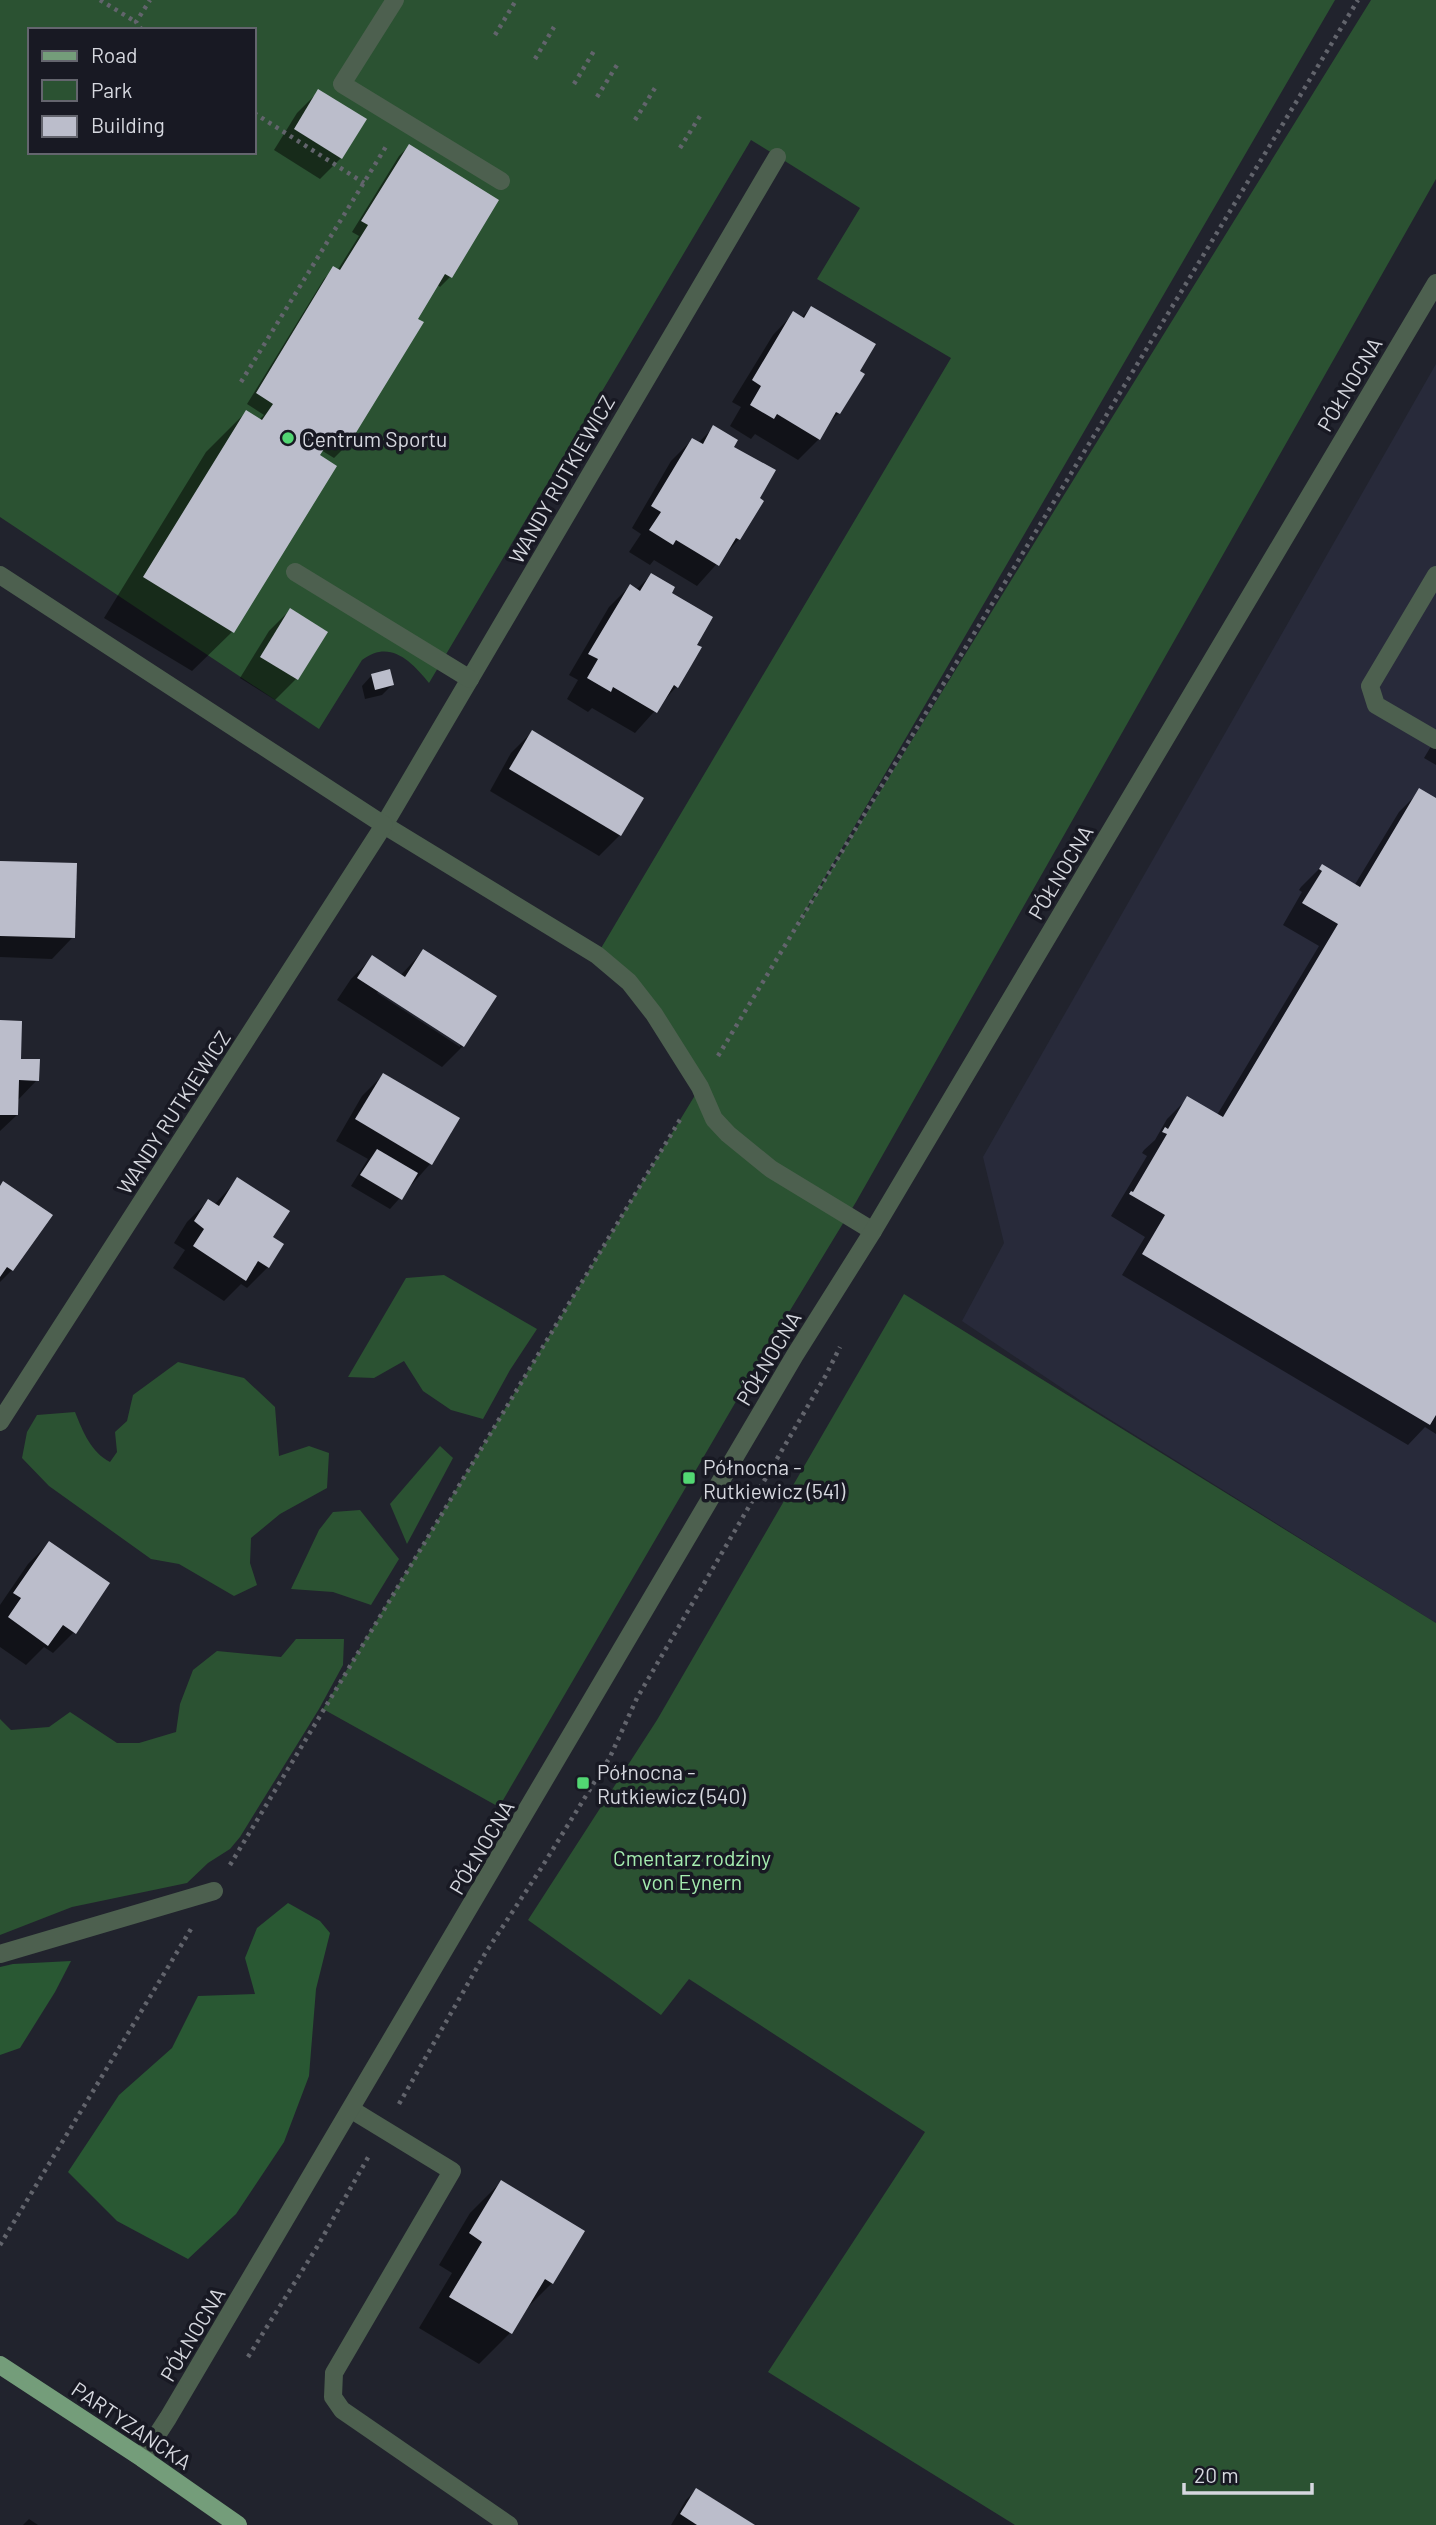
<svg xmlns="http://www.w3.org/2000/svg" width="1436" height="2525" font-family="Barlow,sans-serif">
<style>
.built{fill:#282a3a}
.green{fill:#2b5232;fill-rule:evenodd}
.forest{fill:#295833}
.shadow{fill:#0007;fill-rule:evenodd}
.building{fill:#bbbdcb}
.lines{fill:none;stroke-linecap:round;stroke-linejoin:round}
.path{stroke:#62646c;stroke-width:4.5;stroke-dasharray:3.5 5;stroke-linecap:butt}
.minor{stroke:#4d604f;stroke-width:18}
.major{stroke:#749d7a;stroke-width:18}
.poi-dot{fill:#52d673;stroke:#181923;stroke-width:2.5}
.labels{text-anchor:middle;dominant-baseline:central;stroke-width:7;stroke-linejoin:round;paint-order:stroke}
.street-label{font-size:21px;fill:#d6d8df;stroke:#181923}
.poi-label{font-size:21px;fill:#d6d8df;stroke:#181923;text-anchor:start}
.park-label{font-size:21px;fill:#a4ecaf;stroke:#181923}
</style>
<rect width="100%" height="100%" fill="#21232d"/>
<polygon class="built" points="1436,364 1436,1623 1090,1407 962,1321 1004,1243 983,1157"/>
<g class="green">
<path d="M0 0H1335L793 932 1371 0H1436V179L856 1202 769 1345 499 1807 323 1709 700 1087 674 1044 597 955 951 358 817 279 860 208 751 140 429 683C411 661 390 639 362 660L319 729 0 517ZM30 30H254V152H30Z"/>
<polygon points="444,1275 537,1329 510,1370 483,1419 451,1410 423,1391 404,1361 374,1378 348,1377 406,1278"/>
<polygon points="904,1294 1436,1623 1436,2525 1015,2525 768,2372 925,2132 689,1979 661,2015 528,1920 657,1720"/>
<path d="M178 1362 244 1378 275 1407 279 1456 309 1446 329 1453 327 1488 280 1514 251 1538 250 1563 257 1585 234 1596 179 1564 151 1559 49 1486 22 1458 27 1432 37 1415 75 1412C83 1432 91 1452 110 1462L117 1452 115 1432 127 1421 133 1395Z"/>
<polygon points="440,1446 453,1458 407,1544 390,1504"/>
<polygon points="360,1510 399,1559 371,1605 333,1592 291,1589 319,1530 333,1512"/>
<polygon points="296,1639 344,1639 343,1665 319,1709 240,1837 230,1849 208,1863 187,1883 72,1907 0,1935 0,1719 11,1730 49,1727 70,1712 117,1743 139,1743 176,1732 180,1704 193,1670 217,1651 281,1657"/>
</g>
<g class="forest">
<polygon points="288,1903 320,1921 330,1933 316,1989 309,2076 284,2142 236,2214 188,2259 117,2221 68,2172 119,2095 172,2048 198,1996 255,1994 245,1958 257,1928"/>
<polygon points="71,1961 55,1992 20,2048 0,2055 0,1967 13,1964"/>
</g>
<g class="shadow">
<polygon points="318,92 341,158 320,179 274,150 297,113"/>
<polygon points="409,146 450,277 440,287 437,284 415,319 422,323 344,448 334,458 321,450 232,632 192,671 104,618 206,452 246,412 259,420 264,415 247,404 324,279 334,268 337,271 359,236 352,232 399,156"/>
<polygon points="811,308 858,372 839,413 826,425 819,439 798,460 755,434 751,439 730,426 741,407 732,402 773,335 793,314 801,318"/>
<polygon points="713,428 732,447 758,498 739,539 697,586 654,560 650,565 629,552 641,534 632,528 671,461 692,440 698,443"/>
<polygon points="651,575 670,594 695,645 677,686 635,733 592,708 588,712 567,699 578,680 569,675 609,607 630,586 636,590"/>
<polygon points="290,610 325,632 296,679 275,700 240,678 269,631"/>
<polygon points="372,675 392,685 382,695 365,699 362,686"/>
<polygon points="532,732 641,799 620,835 599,856 490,791 511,753"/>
<polygon points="1436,738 1436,765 1424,758"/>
<polygon points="1420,791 1436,800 1436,1434 1425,1427 1408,1445 1122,1275 1145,1237 1111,1216 1147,1156 1142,1153 1144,1150 1155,1140 1167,1119 1188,1098 1217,1115 1319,946 1283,925 1302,892 1299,890 1301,887 1322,866 1354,886 1399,812"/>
<polygon points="0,863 73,937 52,959 0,957"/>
<path d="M423 951 463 1046 442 1067 337 1000 351 979 372 958 400 976ZM379 990 460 1042V1047L377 993Z"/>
<polygon points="0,1022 19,1061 37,1080 17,1101 17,1115 0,1131"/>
<polygon points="383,1075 431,1163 390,1209 351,1186 368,1159 336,1141 362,1096"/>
<polygon points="238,1179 271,1238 268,1267 247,1288 241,1284 224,1301 173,1268 185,1250 174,1243 187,1222 208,1201 214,1205"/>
<polygon points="0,1187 12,1270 0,1282"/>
<polygon points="49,1543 74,1632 53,1653 44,1647 26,1665 0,1647 0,1605 28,1564"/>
<polygon points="501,2182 552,2283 523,2312 510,2333 479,2364 419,2328 452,2273 439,2265 470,2213"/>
<polygon points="696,2490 752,2525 671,2525 686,2500"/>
<polygon points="29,2519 38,2525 23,2525"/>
</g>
<g class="building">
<polygon points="318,89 367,119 342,159 294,129"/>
<polygon points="409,144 499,200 452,278 445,274 418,319 424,322 346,449 330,440 320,455 337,466 234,633 143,577 246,410 262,420 273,404 256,393 333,266 340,270 368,225 361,221"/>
<polygon points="811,306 876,344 860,371 865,374 840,414 836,412 820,440 777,414 774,419 750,405 761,386 752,380 793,311 804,318"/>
<polygon points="713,425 738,440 734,447 776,470 760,498 764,501 740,540 736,538 719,566 676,540 673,545 649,530 661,512 651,506 692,438 703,444"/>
<polygon points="651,573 675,587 672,593 713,617 697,645 702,647 691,666 678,688 674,685 657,713 613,687 611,692 587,678 598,659 588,654 630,584 640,591"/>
<polygon points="290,608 328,632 298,680 260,657"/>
<polygon points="390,669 394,685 375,690 371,674"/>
<polygon points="532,730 644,798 621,836 509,769"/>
<polygon points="1419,788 1436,798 1436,1415 1430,1425 1142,1254 1165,1215 1129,1194 1131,1191 1133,1192 1167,1134 1162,1132 1165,1127 1168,1129 1187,1096 1223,1117 1338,924 1302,903 1322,871 1319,869 1322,864 1360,887"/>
<polygon points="0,861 77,863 75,938 0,936"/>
<polygon points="423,949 497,996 464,1047 357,978 372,955 405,977"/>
<polygon points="0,1020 22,1021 21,1059 40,1059 39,1081 19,1080 18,1115 0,1115"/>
<polygon points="383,1073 460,1118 432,1165 355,1119"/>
<polygon points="377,1149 418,1173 402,1200 360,1175"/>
<polygon points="237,1177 290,1211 273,1237 284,1244 269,1268 258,1261 246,1281 193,1246 204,1229 194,1221 208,1199 219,1206"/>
<polygon points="3,1181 53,1215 13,1271 7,1267 0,1277 0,1186"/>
<polygon points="49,1541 110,1583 76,1634 63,1625 48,1646 8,1617 21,1598 13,1593"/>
<polygon points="501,2180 585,2231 553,2284 545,2279 512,2334 449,2297 482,2242 469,2233"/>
<polygon points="696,2488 755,2525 697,2525 680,2514"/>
</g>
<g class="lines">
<g class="path">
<polyline points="100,0 136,22"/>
<polyline points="142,30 136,22 150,0"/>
<polyline points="495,35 515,2"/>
<polyline points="535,59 554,27"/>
<polyline points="574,84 594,51"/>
<polyline points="597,97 617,65"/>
<polyline points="254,113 364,183"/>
<polyline points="635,120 655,88"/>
<polyline points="680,148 700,116"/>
<polyline points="241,382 387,145"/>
<polyline points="718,1056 1358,0"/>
<polyline points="230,1865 681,1118"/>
<polyline points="399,2104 486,1952 540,1870 610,1757 637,1698 826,1375 840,1347"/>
<polyline points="0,2245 191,1929"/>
<polyline points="248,2357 317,2247 370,2154"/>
</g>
<g class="minor">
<polyline points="395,0 342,84 501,181"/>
<polyline points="777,157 384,825 597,955 629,982 654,1014 700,1087 714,1119 728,1134 771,1169 873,1231"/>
<polyline points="295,572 470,679"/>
<polyline points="0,575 384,825 0,1422"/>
<polyline points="1436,575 1370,686 1376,705 1436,740"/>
<polyline points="0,1954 214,1891"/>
<polyline points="352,2110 452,2171 334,2373 333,2397 342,2410 509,2525"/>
<polyline points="142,2458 168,2418 795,1355 873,1231 1436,283"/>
</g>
<polyline class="major" points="0,2365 142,2458 238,2525"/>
</g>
<g class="poi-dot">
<circle cx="288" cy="438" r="7"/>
<rect x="682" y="1471" width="14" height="14" rx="3.5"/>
<rect x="576" y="1776" width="14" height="14" rx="3.5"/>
</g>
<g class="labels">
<g class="street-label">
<text transform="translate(1349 384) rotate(-59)">PÓŁNOCNA</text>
<text transform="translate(561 479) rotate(-60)">WANDY RUTKIEWICZ</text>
<text transform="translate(1060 872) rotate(-59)">PÓŁNOCNA</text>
<text transform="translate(173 1112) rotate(-57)">WANDY RUTKIEWICZ</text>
<text transform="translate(768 1358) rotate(-59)">PÓŁNOCNA</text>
<text transform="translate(481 1847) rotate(-59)">PÓŁNOCNA</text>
<text transform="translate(192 2334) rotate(-59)">PÓŁNOCNA</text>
<text transform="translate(132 2425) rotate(34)">PARTYZANCKA</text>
</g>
<g class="poi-label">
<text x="302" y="438">Centrum Sportu</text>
<text x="703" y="1466">Północna -<tspan x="703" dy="24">Rutkiewicz (541)</tspan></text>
<text x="597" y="1771">Północna -<tspan x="597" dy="24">Rutkiewicz (540)</tspan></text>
</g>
<g class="park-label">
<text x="692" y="1857">Cmentarz rodziny<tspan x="692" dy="24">von Eynern</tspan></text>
</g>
</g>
<rect x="28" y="28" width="228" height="126" fill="#181923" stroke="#64656e" stroke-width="2"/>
<rect x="42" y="51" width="35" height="10" fill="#749d7a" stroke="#64656e" stroke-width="2"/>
<text x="91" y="63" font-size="21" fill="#d6d8df">Road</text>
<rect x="42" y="80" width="35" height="21" fill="#2b5232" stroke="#64656e" stroke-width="2"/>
<text x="91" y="98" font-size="21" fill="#d6d8df">Park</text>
<rect x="42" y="116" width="35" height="21" fill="#bbbdcb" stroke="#64656e" stroke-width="2"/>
<text x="91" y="133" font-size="21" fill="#d6d8df">Building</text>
<path d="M1184 2483v10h128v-10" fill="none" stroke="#d6d8df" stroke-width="3.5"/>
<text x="1194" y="2483" font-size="21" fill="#d6d8df" stroke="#181923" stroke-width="5" paint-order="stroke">20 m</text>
</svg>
